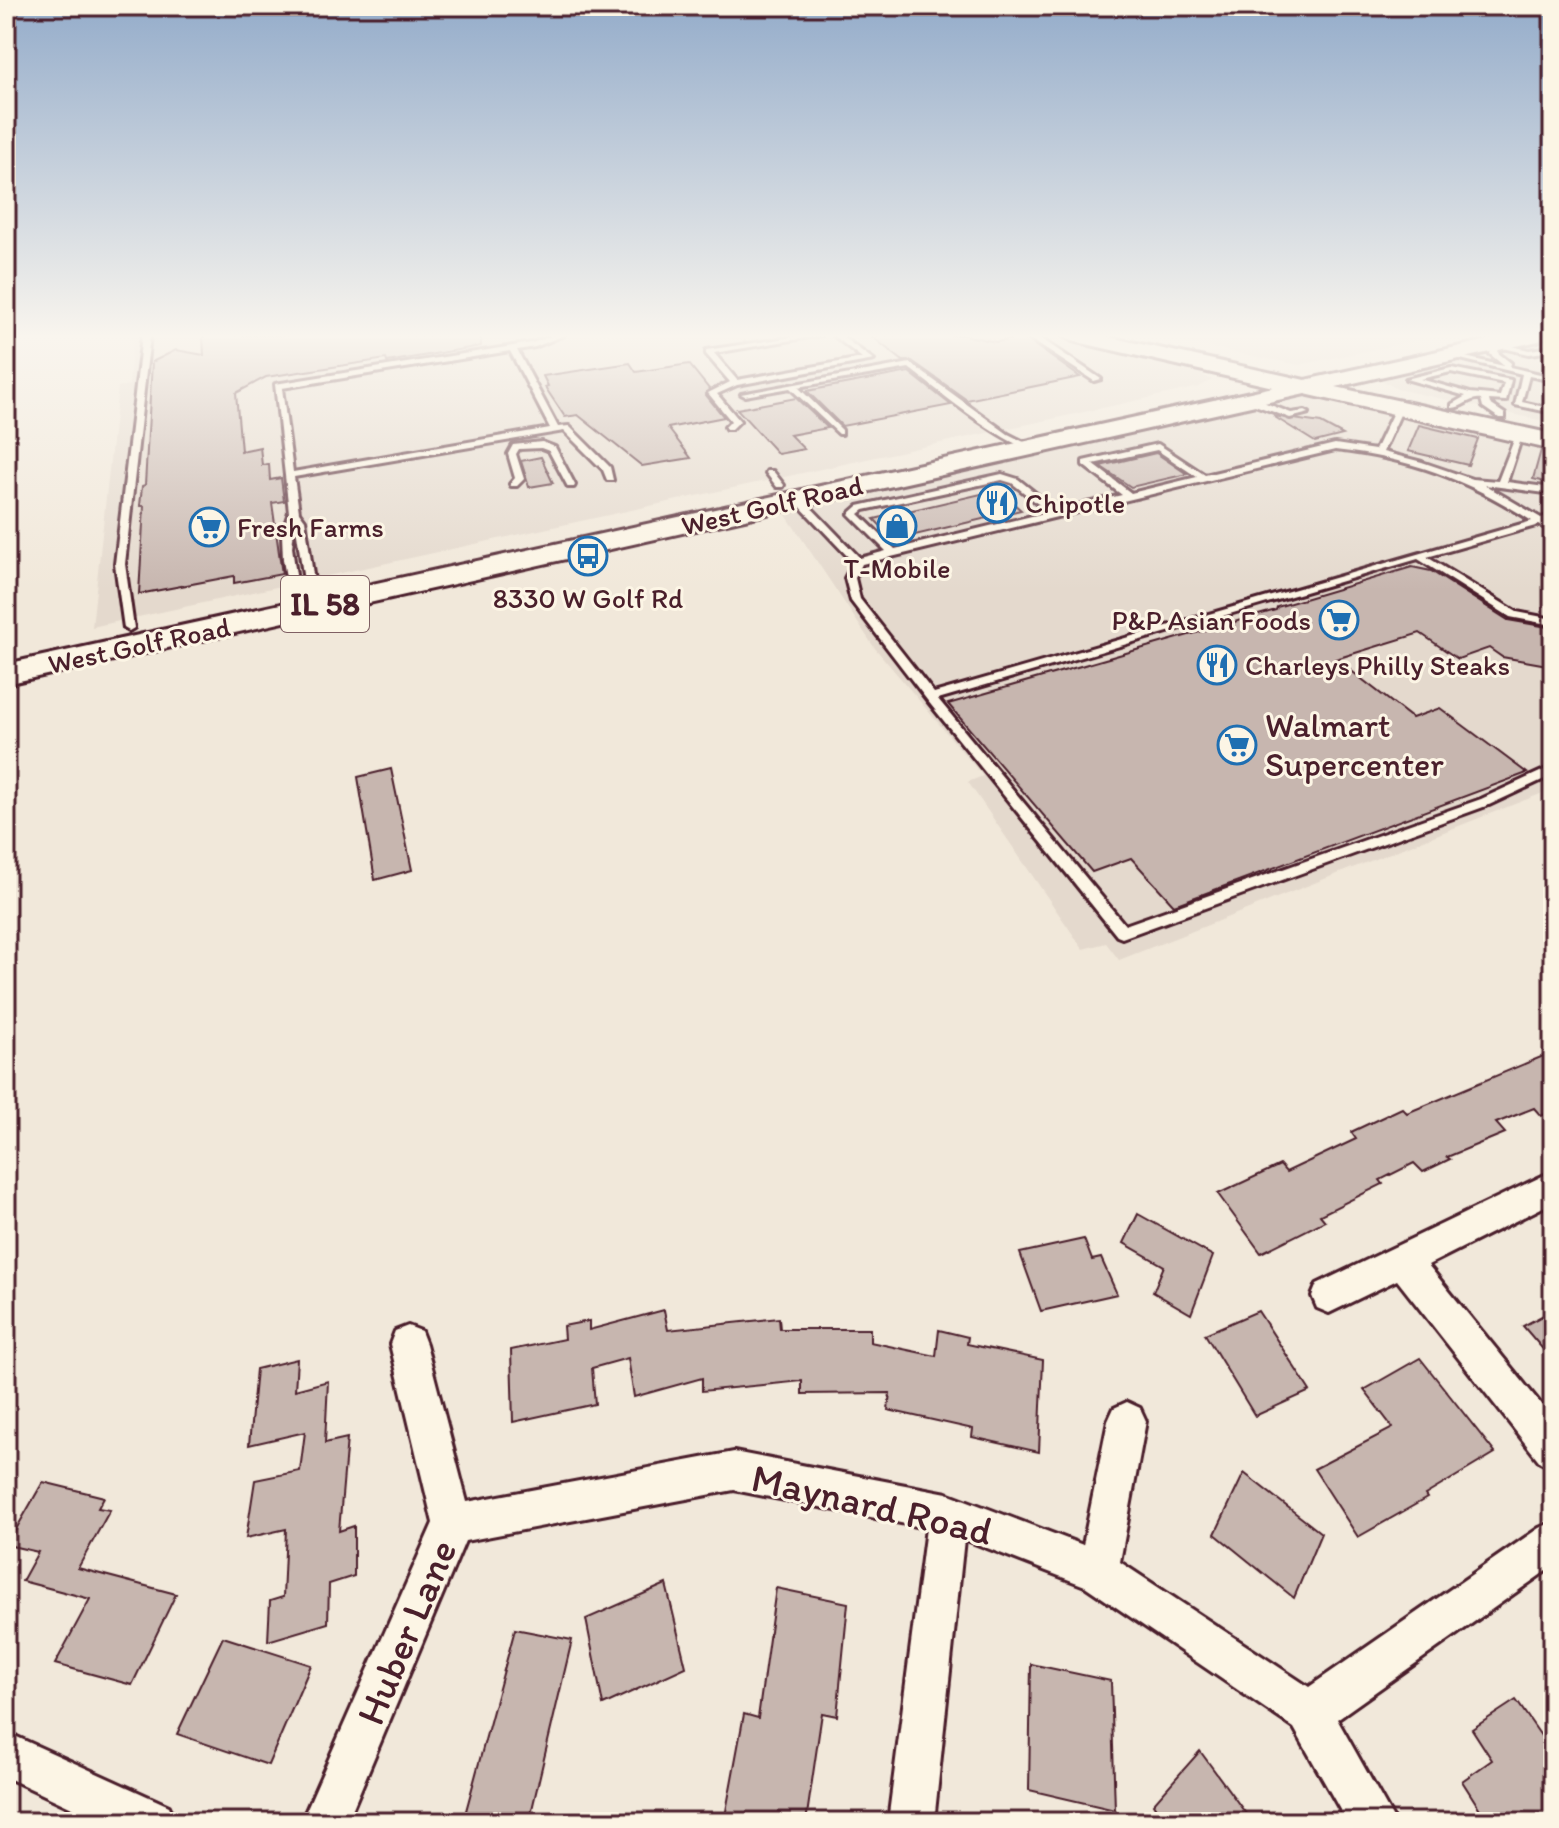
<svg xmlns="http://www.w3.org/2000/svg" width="1559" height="1828" font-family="Itim,sans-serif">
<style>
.built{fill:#e4d9cd}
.building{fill:#c7b6af;stroke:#4a1f2b;stroke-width:2}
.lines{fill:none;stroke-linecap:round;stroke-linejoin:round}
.service-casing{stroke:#4a1f2b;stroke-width:6}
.minor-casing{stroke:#4a1f2b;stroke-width:6}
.primary-casing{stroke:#4a1f2b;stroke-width:6}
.service{fill:#fcf5e5;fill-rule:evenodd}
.minor{fill:#fcf5e5;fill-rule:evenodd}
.primary{fill:#fcf5e5;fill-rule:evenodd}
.labels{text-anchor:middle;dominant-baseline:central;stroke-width:6;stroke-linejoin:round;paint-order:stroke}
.far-poi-label{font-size:28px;fill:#4a1f2b;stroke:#fcf5e5;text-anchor:start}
.far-street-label{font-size:28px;fill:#4a1f2b;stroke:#fcf5e5}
.shield{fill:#fcf5e5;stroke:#7f5f63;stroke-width:2}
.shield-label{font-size:32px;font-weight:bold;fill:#4a1f2b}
.poi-label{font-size:34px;fill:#4a1f2b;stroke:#fcf5e5;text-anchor:start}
.near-street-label{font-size:40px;fill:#4a1f2b;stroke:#fcf5e5}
</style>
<rect width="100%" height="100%" fill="#f1e8da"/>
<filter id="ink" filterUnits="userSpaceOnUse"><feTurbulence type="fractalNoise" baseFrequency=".0125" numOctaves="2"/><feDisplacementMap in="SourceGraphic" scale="16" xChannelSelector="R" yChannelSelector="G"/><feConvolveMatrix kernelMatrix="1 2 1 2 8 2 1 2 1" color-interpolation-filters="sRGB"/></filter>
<g filter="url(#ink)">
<g class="built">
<polygon points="133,335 1051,335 1191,369 1212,380 1199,387 92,627 118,387 129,385"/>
<polygon points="1147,335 1444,335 1299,365"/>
<polygon points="1553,337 1553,423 1397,389 1383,381 1385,376 1417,367"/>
<polygon points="1311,394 1553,447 1553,789 1119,960 1106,943 1083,949 968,782 983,776 874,647 782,509"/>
</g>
<g class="building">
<polygon points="203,335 481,335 481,346 387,362 386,359 266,377 236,393 241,451 260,447 262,465 269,464 270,480 281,478 284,501 272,503 282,574 234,583 234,576 139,594 144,506 140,506 142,486 145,485 152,362 176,350 204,355"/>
<polygon points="870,335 964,335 996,342 1023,337 1080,377 967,400 912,361 903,361"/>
<polygon points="630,363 636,372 689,364 709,389 706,395 724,417 668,428 691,458 642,466 578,415 565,417 545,387 548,386 543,376"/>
<polygon points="909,372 951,405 842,426 807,391"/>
<polygon points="796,398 828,428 790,435 804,449 778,454 737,409"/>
<polygon points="1273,416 1321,423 1343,435 1315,442"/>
<polygon points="1419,425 1478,439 1468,465 1408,451"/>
<polygon points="1541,450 1553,453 1553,484 1533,479"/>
<polygon points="1156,453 1187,474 1131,487 1100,466"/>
<polygon points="541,457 553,483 529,487 521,461"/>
<polygon points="998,490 1021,510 894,540 874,519"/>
<polygon points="1412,567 1431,571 1508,620 1553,628 1553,666 1502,657 1489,648 1458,659 1420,633 1336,659 1412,718 1440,708 1527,773 1174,905 1131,858 1092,872 948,704 1276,610 1277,607"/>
<polygon points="391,769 412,870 375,880 358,777"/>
<polygon points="1553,1052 1553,1110 1541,1116 1534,1108 1496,1123 1505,1133 1447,1157 1450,1159 1423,1172 1414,1163 1380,1180 1383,1184 1320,1215 1325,1221 1261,1253 1218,1194 1280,1165 1286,1172 1356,1139 1351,1132 1402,1108 1407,1113"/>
<polygon points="1138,1214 1213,1256 1191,1314 1153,1292 1164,1266 1124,1243"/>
<polygon points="1084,1239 1092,1260 1101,1258 1117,1294 1041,1311 1020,1253"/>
<polygon points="664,1310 668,1330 779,1318 780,1329 870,1329 870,1342 936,1356 939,1330 968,1337 967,1344 1043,1360 1039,1452 972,1437 973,1429 888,1410 890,1393 802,1394 802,1381 702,1391 702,1378 634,1397 628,1358 592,1368 595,1404 513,1422 511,1350 564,1339 563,1326 589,1321 589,1330"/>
<polygon points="1553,1310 1553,1361 1523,1326"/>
<polygon points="1258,1311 1310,1391 1255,1416 1205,1334"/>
<polygon points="1420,1358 1495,1453 1425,1495 1427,1498 1358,1537 1314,1469 1393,1428 1364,1390"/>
<polygon points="297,1359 295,1390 328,1381 325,1443 347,1438 339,1531 354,1526 354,1576 329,1584 328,1623 268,1641 270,1601 283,1597 286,1529 246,1538 255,1480 300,1471 305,1432 249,1445 256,1369"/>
<polygon points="1244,1473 1321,1533 1294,1598 1215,1534"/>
<polygon points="43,1482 104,1497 98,1508 110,1510 78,1568 176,1594 132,1685 55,1664 90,1599 22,1581 38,1552 7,1545"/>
<polygon points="666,1584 686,1667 603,1705 586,1619"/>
<polygon points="776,1588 848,1603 837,1716 822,1713 806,1822 724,1822 744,1714 758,1718"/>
<polygon points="515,1629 572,1640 529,1822 463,1822"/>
<polygon points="223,1637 311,1665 268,1765 177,1734"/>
<polygon points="1031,1664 1111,1681 1115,1810 1029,1790"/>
<polygon points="1516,1700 1553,1753 1553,1812 1539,1822 1488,1822 1462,1781 1492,1760 1472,1729"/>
<polygon points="1200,1751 1252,1822 1165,1822 1153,1804"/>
</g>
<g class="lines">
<defs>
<g id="service">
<polygon points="142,335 150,335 125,564 134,628 129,631 124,628 115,564"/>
<path d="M555 335H564L535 347 517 350 558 427 569 426 610 467 613 480H607L603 470 564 431 294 477 299 512 305 520 315 588 310 591 305 588 295 520 292 547 301 610 296 613 292 612 283 560 282 534 289 512 275 384 531 343ZM510 351 550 428 293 472 282 388Z"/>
<polygon points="807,335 822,335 714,353 737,380 862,358 833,335 840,335 874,360 737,385 717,394 740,421 732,429 726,429 725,427 731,421 708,393 730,382 706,354 706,350"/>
<polygon points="1033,335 1036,335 1101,379 1094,381 1030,339"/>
<polygon points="1493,342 1529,350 1553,347 1553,351 1529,354 1499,347 1498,353 1511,363 1510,367 1553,377 1553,381 1529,376 1522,402 1553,409 1553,413 1515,405 1522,374 1444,355 1448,353 1504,366 1490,354"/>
<path d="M910 363 1008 434 1034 447C1015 455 929 383 909 368L798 387 842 430V434H839L790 388 745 396 741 394Z"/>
<path d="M1451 368 1511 380 1506 401 1489 400 1490 404 1505 414V418H1499L1483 407 1481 399C1470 397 1463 408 1452 408V404L1466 396 1406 379ZM1451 372 1504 383 1500 396 1470 393 1420 379Z"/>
<polygon points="1244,397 1250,397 1291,413 1305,411 1309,413 1290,418 1244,401"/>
<path d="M1399 406 1403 408 1383 452 1422 462 1472 479 1498 481 1516 435 1523 433 1507 482 1553 488V494L1485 485 1541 518 1553 514V520L1548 522 1553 525V532L1539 525 1427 557 1517 612 1553 619V625L1510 617 1418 559 938 699 1125 925 1481 799 1553 766V775L1489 805 1122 938 1117 936 927 700 851 601 845 578 853 562 793 499 801 497 860 558 886 551 849 514 858 506 1002 474 1018 479 1057 510 1122 495 1083 465V461L1158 444 1205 475 1335 444 1375 450 1395 408ZM1157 450 1197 477 1131 493 1093 464ZM1335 450C1413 459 1466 479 1532 521L934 693 860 599 855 578 862 564ZM1002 480 1012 483 1048 512 895 549 859 514 864 510Z"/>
<polygon points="542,442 555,447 575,485 574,487 568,487 549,451 541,448 519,449 516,454 524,479 517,486 511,486 510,484 515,478 508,454 513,445"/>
<polygon points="767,471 773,471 784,485 783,487 777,487 766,473"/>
</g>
<g id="minor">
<polygon points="1553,1171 1553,1202 1428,1265 1553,1419 1553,1468 1540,1462 1397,1280 1329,1313 1317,1308 1312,1296 1317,1284"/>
<polygon points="408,1326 421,1331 426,1344 467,1502 734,1452 947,1493 1083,1545 1108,1421 1114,1408 1127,1402 1140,1408 1146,1421 1120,1562 1309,1687 1539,1528 1553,1522 1553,1566 1337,1719 1395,1822 1347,1822 1294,1728 1085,1586 964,1539 934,1822 888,1822 926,1528 734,1490 465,1541 347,1822 301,1822 433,1523 390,1344 395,1331"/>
<polygon points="6,1732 169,1806 176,1822 102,1822 6,1777"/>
</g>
<polygon id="primary" points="1062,335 1100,335 1305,380 1511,335 1548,335 1538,341 1336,387 1553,434 1553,450 1305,394 6,684 6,664 1273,387 1073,341"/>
</defs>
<use href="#service" class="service-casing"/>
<use href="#minor" class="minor-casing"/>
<use href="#primary" class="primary-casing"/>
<use href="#service" class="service"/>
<use href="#minor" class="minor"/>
<use href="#primary" class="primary"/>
</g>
</g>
<linearGradient id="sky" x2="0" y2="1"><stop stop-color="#94acca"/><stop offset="0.57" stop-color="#f9f5ee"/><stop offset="1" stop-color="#f9f5ee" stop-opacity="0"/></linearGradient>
<rect width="1559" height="590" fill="url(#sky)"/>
<defs>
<symbol id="restaurant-ring" viewBox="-11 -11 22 22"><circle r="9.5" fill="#fcf5e5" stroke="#1f6fb2" stroke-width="1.5"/><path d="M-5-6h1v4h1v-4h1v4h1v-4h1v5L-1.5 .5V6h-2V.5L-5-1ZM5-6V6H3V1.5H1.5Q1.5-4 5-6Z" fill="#1f6fb2"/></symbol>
<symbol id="shop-ring" viewBox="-11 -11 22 22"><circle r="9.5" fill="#fcf5e5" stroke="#1f6fb2" stroke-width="1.5"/><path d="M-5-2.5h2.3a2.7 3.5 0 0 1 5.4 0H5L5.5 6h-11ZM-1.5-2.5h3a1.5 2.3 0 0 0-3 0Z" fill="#1f6fb2"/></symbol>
<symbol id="supermarket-ring" viewBox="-11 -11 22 22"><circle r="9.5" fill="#fcf5e5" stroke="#1f6fb2" stroke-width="1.5"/><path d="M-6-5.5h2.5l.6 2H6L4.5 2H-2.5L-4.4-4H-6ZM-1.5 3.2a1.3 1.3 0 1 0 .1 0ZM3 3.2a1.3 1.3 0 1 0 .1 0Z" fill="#1f6fb2"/></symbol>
<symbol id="bus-ring" viewBox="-11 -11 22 22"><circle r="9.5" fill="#fcf5e5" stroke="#1f6fb2" stroke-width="1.5"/><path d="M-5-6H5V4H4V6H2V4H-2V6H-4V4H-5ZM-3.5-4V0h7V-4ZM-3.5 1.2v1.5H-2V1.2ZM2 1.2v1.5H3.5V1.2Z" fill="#1f6fb2"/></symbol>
</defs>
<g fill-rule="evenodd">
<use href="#restaurant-ring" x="975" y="481" width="44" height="44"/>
<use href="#shop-ring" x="875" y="504" width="44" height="44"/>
<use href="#supermarket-ring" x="187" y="505" width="44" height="44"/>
<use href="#bus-ring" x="566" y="534" width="44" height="44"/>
<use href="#supermarket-ring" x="1317" y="598" width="44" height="44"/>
<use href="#restaurant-ring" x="1195" y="643" width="44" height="44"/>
<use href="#supermarket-ring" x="1215" y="723" width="44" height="44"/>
</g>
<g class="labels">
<g class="far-poi-label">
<text x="1025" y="503">Chipotle</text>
<text x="237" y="527">Fresh Farms</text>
<text x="897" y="568" text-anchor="middle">T-Mobile</text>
<text x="588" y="598" text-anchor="middle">8330 W Golf Rd</text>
<text x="1311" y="620" text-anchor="end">P&amp;P Asian Foods</text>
<text x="1245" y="665">Charleys Philly Steaks</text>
</g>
<g class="far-street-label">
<text transform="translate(772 505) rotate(-13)">West Golf Road</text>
<text transform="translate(139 645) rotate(-12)">West Golf Road</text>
</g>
<rect class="shield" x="281" y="576" width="88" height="56" rx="6"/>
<g class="shield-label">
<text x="325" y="604">IL 58</text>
</g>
<g class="poi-label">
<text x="1265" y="725">Walmart<tspan x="1265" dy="39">Supercenter</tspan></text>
</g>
<g class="near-street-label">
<text transform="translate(872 1504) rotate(13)">Maynard Road</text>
<text transform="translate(406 1632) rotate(-67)">Huber Lane</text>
</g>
</g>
<rect width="1559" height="1828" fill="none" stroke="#fcf5e5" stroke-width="32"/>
<rect x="16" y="16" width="1527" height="1796" fill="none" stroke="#4a1f2b" stroke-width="3" filter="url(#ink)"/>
</svg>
